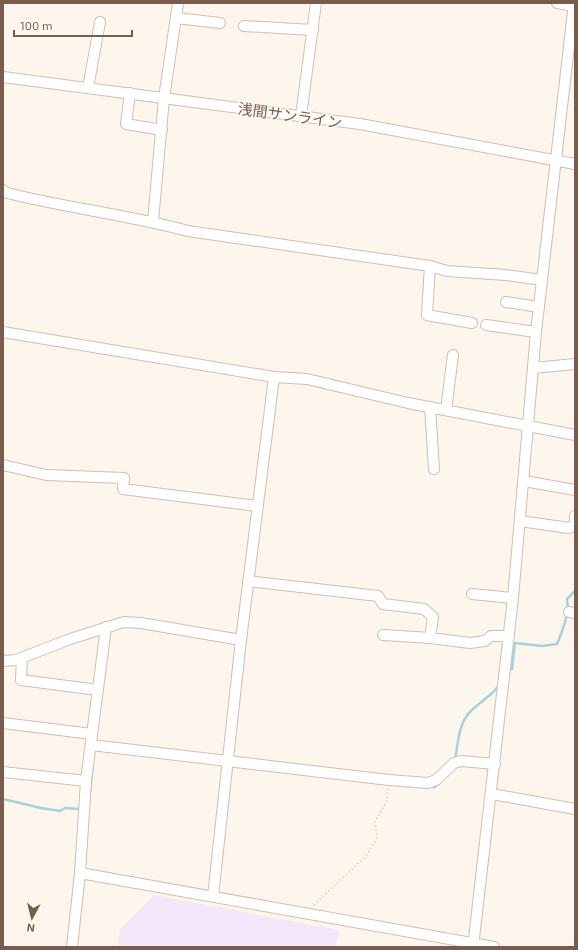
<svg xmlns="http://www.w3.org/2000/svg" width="578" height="950" font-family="'Exo 2','Noto Sans JP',sans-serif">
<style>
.education{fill:#f3e8fa}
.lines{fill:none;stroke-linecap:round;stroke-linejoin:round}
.stream{stroke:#a5d3da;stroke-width:2.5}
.minor-casing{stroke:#d1beb0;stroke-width:12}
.path{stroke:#d9b8a5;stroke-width:1.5;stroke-dasharray:1 3;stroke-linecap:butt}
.minor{stroke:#fff;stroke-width:10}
.labels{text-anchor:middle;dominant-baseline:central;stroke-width:3.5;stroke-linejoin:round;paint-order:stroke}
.street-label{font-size:15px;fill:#7a5c4d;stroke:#fffaf3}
</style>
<rect width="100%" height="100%" fill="#fdf6ec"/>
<!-- education -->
<polygon class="education" points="154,895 339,930 335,947 118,947 120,929"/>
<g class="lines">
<!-- stream -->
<g class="stream">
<polyline points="568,609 567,599 575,591"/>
<path d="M 507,669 L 512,669 L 515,643 L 542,646 L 557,644 C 561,634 565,625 567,614"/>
<path d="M 455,761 C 458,744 458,722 472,710 C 481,701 493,695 500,684"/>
<polyline points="429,787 435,787 439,783"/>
<polyline points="90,791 93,764"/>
<polyline points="3,799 41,808 60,811 65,808 78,809 81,808"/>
</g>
<!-- minor casing -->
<g class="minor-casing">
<g id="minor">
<polyline points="557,3 574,6"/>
<polyline points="176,18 220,23"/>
<polyline points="244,26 313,30"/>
<polyline points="3,77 360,124 575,164"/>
<polyline points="88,88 100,22"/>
<polyline points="130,93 126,124 162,130"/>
<polyline points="301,116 316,3"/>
<path d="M 3,190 L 7,193 C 67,208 129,215 188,231 L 430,266 L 447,271 L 506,275 L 542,280"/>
<polyline points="153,221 164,98 178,3"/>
<polyline points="430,266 427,315 472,323"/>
<polyline points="506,302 539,307"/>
<polyline points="486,325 536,332"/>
<polyline points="3,332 274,377 307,379 408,403 575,435"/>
<polyline points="533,368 575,364"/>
<polyline points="430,407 434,469"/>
<polyline points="446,410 453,355"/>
<polyline points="3,465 46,475 124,478 123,489 257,506"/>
<polyline points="524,481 575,490"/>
<polyline points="575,516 575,526"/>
<polyline points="520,521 569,528 574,526"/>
<polyline points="248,581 378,596 383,604 424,609 433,617 430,638 470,643 485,641 491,636 509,636"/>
<polyline points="472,594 513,598"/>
<polyline points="569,612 575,613"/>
<polyline points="383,635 431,638"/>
<polyline points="22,658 21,680 98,690"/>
<polyline points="3,661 16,660 70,639 124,622 141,623 241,640"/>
<polyline points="3,723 92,734"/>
<polyline points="91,745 389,780 428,783 436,780 454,763 461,761 495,764"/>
<polyline points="3,772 86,781"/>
<polyline points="492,794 575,809"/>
<polyline points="80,873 494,947"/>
<polyline points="213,896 241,640 274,377"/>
<polyline points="72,947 80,873 86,781 106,627"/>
<polyline points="473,947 513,598 536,332 574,3"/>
</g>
</g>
<!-- path -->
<polyline class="path" points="314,905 366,856 377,838 375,822 387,800 388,788"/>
<!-- minor -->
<use href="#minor" class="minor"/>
</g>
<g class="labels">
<!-- street labels -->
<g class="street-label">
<text transform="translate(290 115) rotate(8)">浅間サンライン</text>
</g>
</g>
<!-- border -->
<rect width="578" height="950" fill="none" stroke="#7a5c4d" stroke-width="8"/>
<!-- north arrow -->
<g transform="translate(32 918) rotate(187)" stroke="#fffaf3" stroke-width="3" paint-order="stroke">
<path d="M0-3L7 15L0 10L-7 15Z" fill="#7a5c4d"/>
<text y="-6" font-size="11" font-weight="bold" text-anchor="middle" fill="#7a5c4d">N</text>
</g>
<!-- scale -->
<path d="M14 30v6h118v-6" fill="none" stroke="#7a5c4d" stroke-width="2"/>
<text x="20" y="30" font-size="12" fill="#7a5c4d" stroke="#fffaf3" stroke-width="3" paint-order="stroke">100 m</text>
</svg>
